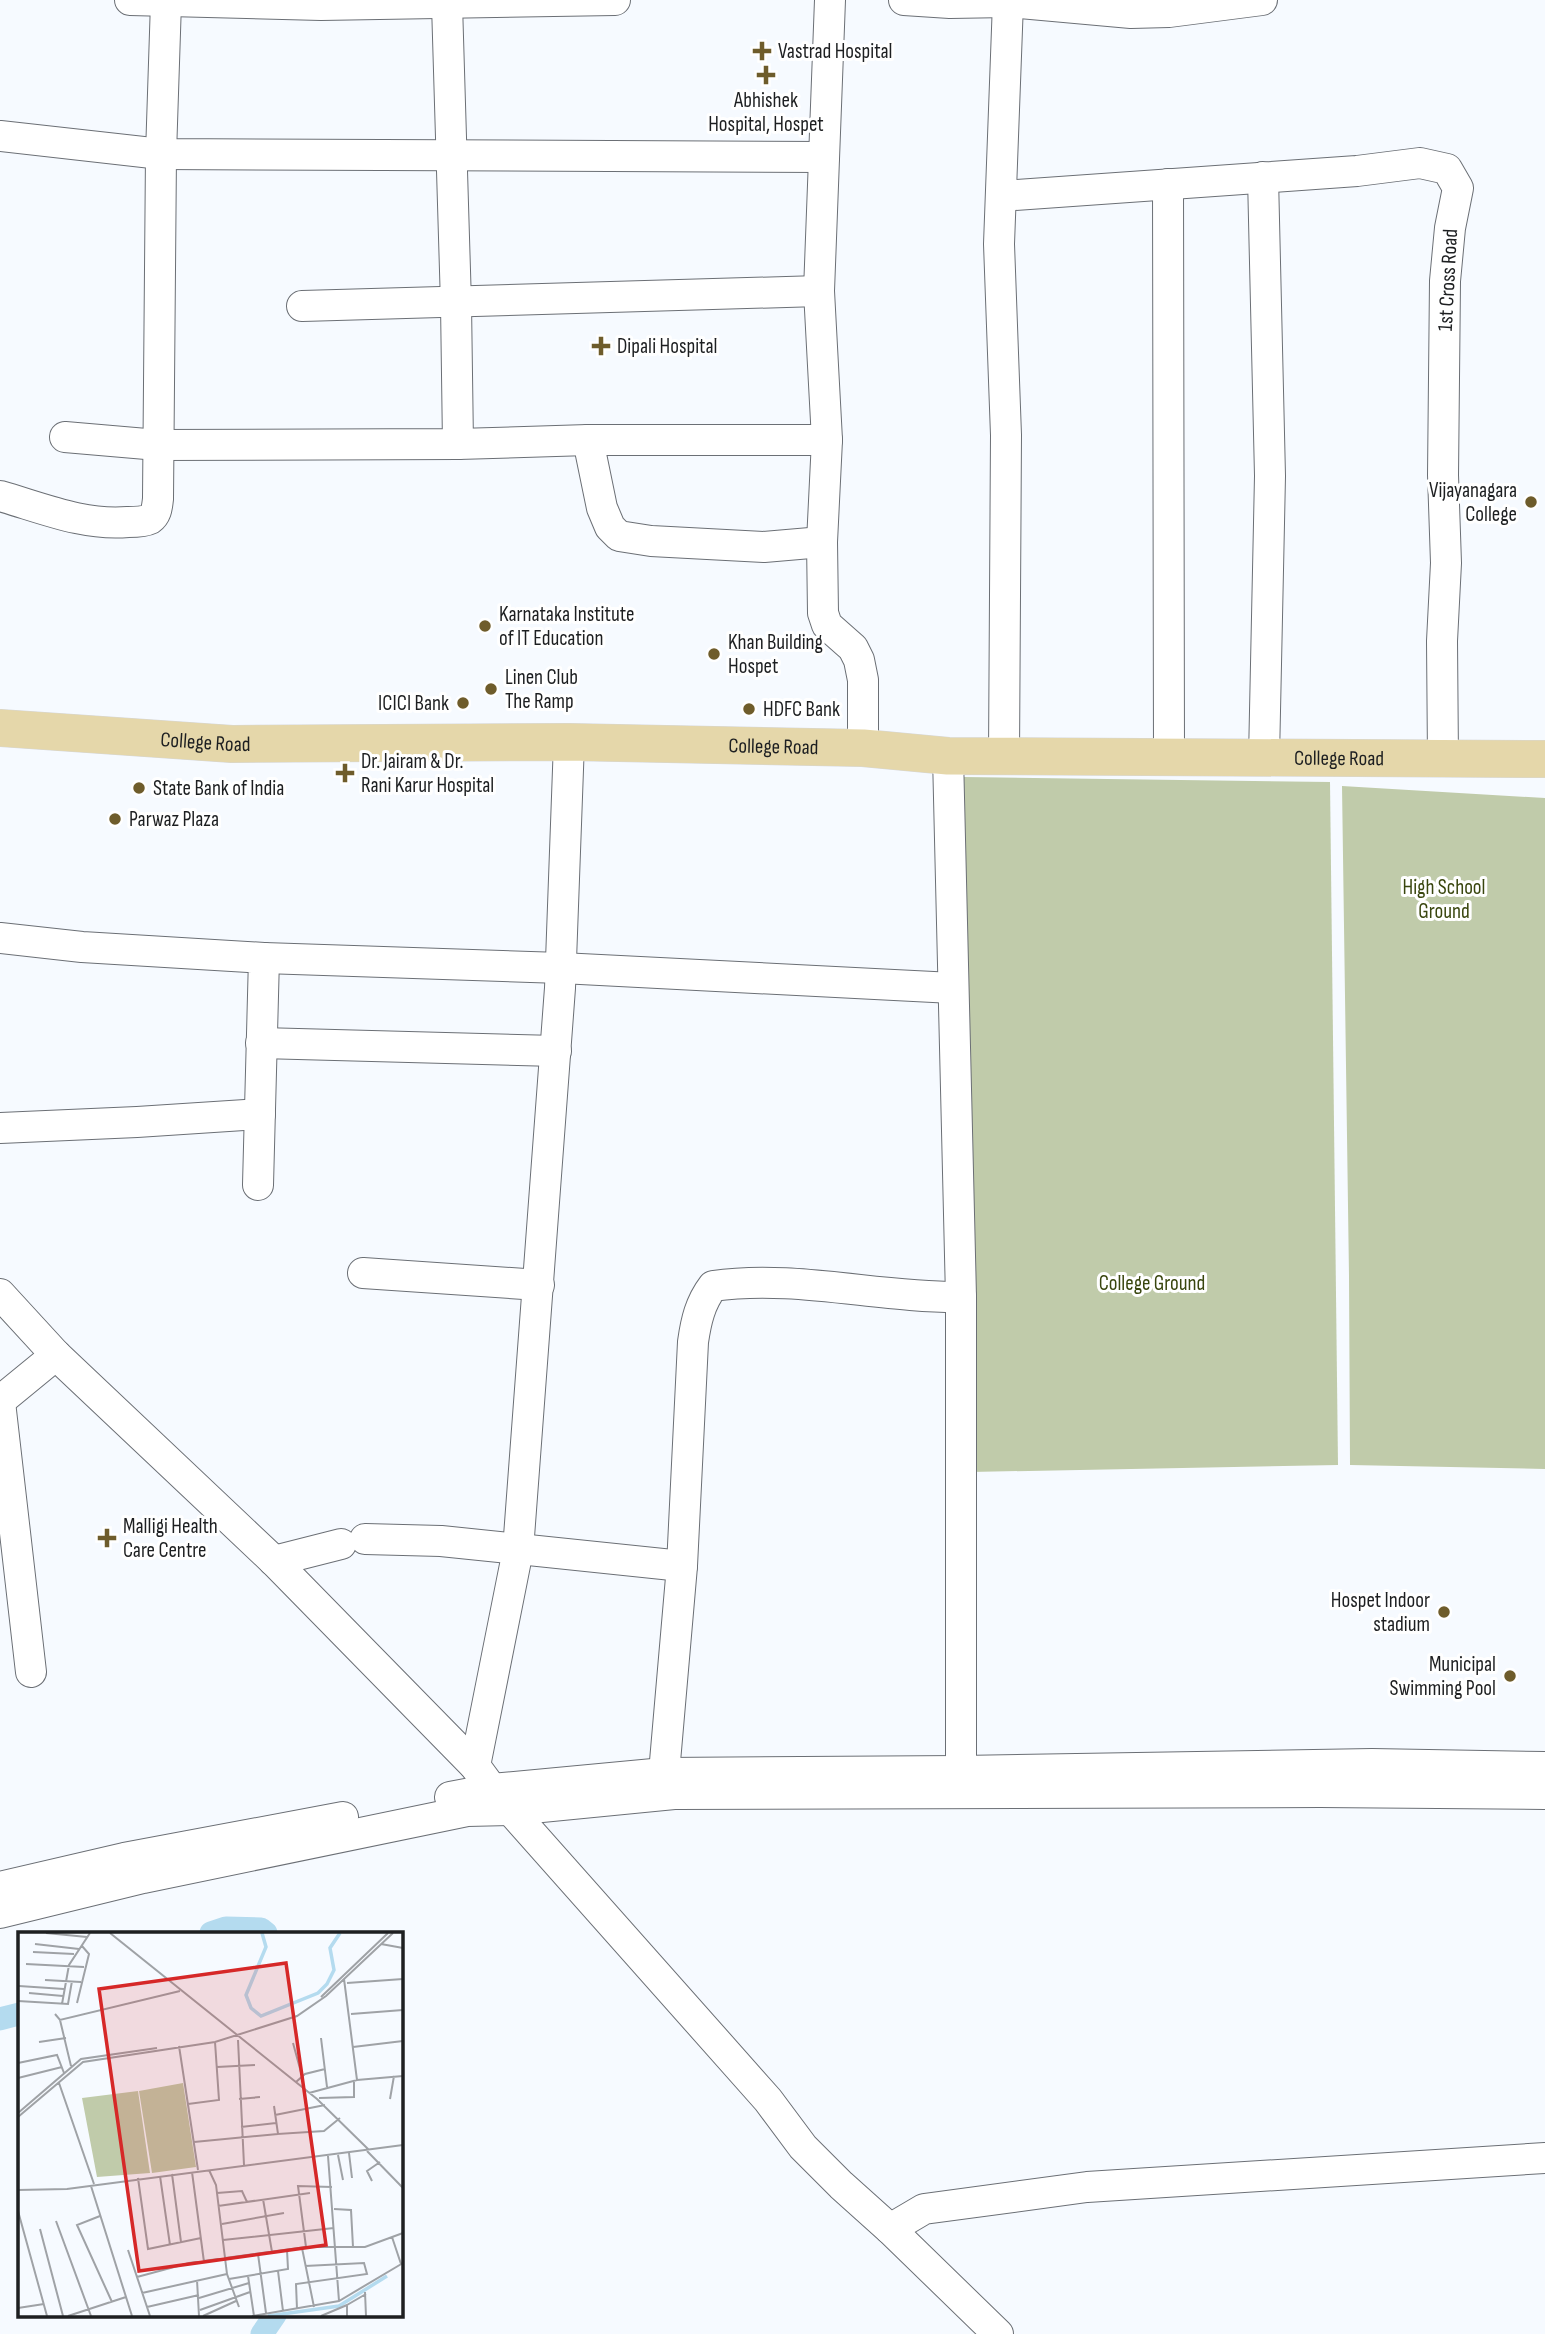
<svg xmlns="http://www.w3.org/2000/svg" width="1545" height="2334" font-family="'Sofia Sans Condensed',sans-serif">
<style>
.green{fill:#c0cbaa}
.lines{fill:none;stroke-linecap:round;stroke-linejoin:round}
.canal{stroke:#b4dbef;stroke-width:23}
.minor-casing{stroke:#6b6f75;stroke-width:32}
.major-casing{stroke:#d6d7d7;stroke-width:38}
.minor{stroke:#fff;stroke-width:30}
.major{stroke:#e5d7aa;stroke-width:37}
.poi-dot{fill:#6e5c2b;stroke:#fff;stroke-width:2.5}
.labels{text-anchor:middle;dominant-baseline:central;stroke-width:6;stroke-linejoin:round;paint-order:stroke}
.poi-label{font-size:21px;fill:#1d1f21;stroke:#fff;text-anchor:start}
.street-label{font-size:21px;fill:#1d1f21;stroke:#fff}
.park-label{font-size:21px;fill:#39460e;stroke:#fff}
.inset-river{fill:none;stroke:#b4dbef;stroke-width:3.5}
.inset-road{fill:none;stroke:#9fa2a6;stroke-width:2}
.view{fill:#d62828;fill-opacity:0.15;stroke:#d62828;stroke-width:3.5}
.inset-edge{fill:none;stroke:#1d1f21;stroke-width:3.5}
</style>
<rect width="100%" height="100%" fill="#f6faff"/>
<!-- green -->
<g class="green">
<polygon points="964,777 1330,782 1338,1465 970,1472"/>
<polygon points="1342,786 1545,798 1545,1469 1350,1465 1349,1276"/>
</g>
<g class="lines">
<!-- canal -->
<g class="canal">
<polyline points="211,1933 226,1928 261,1929 266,1933"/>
<polyline points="0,2019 19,2014"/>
<polyline points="262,2334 275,2315"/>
</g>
<!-- minor casing -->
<g class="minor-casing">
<g id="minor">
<polyline points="130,0 321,5 615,0"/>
<polyline points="830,0 819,291 827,440 822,542 823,613 827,625 853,648 859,660 863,680 863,748"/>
<polyline points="904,0 950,3 1008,2 1131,13 1169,12 1262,0"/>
<polyline points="447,4 456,304 458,444"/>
<polyline points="0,136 161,154 824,157"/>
<polyline points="1263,177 1270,476 1264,758"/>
<polyline points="1168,184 1169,758"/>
<polyline points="1001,196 1357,171 1420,163 1447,169 1458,188 1450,228 1445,281 1443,475 1446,563 1442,641 1443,760"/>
<polyline points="302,306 819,291"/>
<polyline points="65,437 158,445 458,444 588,440 827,440"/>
<polyline points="588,440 602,508 610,527 619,536 651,541 764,547 822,542"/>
<path d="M 0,496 C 42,508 84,526 128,522 C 135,522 144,522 150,519 C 157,514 157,506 158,499 L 161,154 L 166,2"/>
<polyline points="1004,755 1006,435 999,244 1008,2"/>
<polyline points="948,756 961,1297 961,1791"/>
<polyline points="0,938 82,947 264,958 258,1185"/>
<polyline points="264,958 561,968 953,988"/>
<polyline points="261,1043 556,1051"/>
<polyline points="0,1128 137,1122 260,1114"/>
<polyline points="363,1273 539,1285"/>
<polyline points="0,1294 56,1355 274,1561 475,1766 492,1789 768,2100 803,2147 841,2185 890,2229 998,2334"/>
<polyline points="0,1401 56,1355"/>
<polyline points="0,1402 31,1672"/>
<polyline points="365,1539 441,1541 682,1566"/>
<polyline points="274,1561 341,1544"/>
<polyline points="475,1766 518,1550 560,988 569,742"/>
<path d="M 664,1773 L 682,1566 L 693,1342 C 696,1321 700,1303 713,1286 C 793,1274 880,1298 961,1297"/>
<polyline points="450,1797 492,1789 664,1773 961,1771 1372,1764 1545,1767"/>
<polyline points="0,1887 124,1858 343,1817"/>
<polyline points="0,1913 143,1878 467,1811 511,1810 674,1794 1320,1792 1545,1794"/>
<polyline points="890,2229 924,2209 1087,2187 1545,2158"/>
</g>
</g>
<!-- major casing -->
<g class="major-casing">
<g id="major">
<path id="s1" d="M 0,728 L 232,744 L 569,742 L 863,748 L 948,756 L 1545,759"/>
</g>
</g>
<!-- minor -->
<use href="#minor" class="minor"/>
<!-- major -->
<use href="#major" class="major"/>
</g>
<!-- markers -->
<g class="poi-dot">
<path d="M758.5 40.5h7v7h7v7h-7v7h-7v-7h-7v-7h7z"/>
<path d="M762.5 64.5h7v7h7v7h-7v7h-7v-7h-7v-7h7z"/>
<path d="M597.5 335.5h7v7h7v7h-7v7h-7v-7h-7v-7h7z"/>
<circle cx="1531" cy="502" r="7"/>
<circle cx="485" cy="626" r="7"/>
<circle cx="714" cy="654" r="7"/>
<circle cx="491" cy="689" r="7"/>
<circle cx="463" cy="703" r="7"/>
<circle cx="749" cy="709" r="7"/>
<path d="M341.5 762.5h7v7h7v7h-7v7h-7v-7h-7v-7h7z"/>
<circle cx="139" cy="788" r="7"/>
<circle cx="115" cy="819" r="7"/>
<path d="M103.5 1527.5h7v7h7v7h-7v7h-7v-7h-7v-7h7z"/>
<circle cx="1444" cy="1612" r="7"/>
<circle cx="1510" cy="1676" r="7"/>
</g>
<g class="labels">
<!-- poi labels -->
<g class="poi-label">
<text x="778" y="51">Vastrad Hospital</text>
<text x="766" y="100" text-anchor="middle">Abhishek<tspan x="766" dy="24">Hospital, Hospet</tspan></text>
<text x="617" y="346">Dipali Hospital</text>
<text x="1517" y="490" text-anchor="end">Vijayanagara<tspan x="1517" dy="24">College</tspan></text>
<text x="499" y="614">Karnataka Institute<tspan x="499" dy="24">of IT Education</tspan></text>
<text x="728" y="642">Khan Building<tspan x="728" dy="24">Hospet</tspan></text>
<text x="505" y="677">Linen Club<tspan x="505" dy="24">The Ramp</tspan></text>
<text x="449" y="703" text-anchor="end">ICICI Bank</text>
<text x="763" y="709">HDFC Bank</text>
<text x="361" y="761">Dr. Jairam &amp; Dr.<tspan x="361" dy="24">Rani Karur Hospital</tspan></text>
<text x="153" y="788">State Bank of India</text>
<text x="129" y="819">Parwaz Plaza</text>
<text x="123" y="1526">Malligi Health<tspan x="123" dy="24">Care Centre</tspan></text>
<text x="1430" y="1600" text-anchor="end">Hospet Indoor<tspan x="1430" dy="24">stadium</tspan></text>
<text x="1496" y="1664" text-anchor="end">Municipal<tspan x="1496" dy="24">Swimming Pool</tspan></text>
</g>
<!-- street labels -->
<g class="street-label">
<text transform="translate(1448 280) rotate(-87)">1st Cross Road</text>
<text stroke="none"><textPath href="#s1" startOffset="206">College Road</textPath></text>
<text stroke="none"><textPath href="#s1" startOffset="774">College Road</textPath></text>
<text stroke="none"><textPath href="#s1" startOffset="1340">College Road</textPath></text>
</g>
<!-- park labels -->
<g class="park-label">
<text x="1444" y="887">High School<tspan x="1444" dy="24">Ground</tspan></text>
<text x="1152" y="1283">College Ground</text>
</g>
</g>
<!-- overview -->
<g transform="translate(18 1932)">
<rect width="385" height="385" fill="#f6faff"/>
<path d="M 165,151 L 178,235 L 134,241 L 121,159 ZM 120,159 L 132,241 L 79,245 L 64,166 Z" fill="#c0cbaa"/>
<path class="inset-river" d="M 244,1 L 248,15 L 228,63 L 233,76 L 243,84 L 300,61 L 309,52 L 316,38 L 312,16 L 322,1M 250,384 L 321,374 L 369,344"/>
<path class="inset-road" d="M 28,1 L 69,5M 92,1 L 299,167 L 350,217M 17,12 L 61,17M 363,12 L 385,16M 15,20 L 56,22M 8,32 L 66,35M 326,47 L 339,148M 27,48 L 63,50M 329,51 L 385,47M 1,54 L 46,57M 11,61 L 45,64M 303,65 L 370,1M 0,69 L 50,72 L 54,49M 59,71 L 71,22 L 64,14M 44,72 L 51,33 L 72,1M 37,82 L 42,88 L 162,59M 333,82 L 385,78M 42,88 L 53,134M 303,106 L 309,155M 220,108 L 226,233M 21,110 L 48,106M 275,111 L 284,144M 161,114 L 180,238M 335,115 L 385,109M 0,131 L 39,123 L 46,141M 199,135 L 237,133M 0,146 L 44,135M 278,150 L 287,142 L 307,137M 41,151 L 76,252M 291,161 L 339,148 L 385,144M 301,166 L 336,165 L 336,149M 221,167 L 242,165M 372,167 L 376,144M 170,172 L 201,168 L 197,110M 256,174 L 260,202 L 306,199 L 322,186M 0,181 L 63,127 L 139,116M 257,183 L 307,173M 0,185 L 65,130 L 197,110 L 279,84 L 308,64 L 375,1M 223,195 L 258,191M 176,210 L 260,202M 349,219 L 385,256M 331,221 L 334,246M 320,223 L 325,248M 310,224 L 321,369M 191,238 L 198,253 L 209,342 L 221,375M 174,240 L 186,330M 154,242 L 163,310M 142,244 L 152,313M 120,246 L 130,317 L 183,306M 354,249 L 349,239 L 362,230M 73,254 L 114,384M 0,258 L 49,257 L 385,213M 199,261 L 224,259 L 229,270M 245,267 L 254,320M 200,274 L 292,261M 316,277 L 333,278 L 335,315M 0,279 L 29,384M 82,284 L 59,293 L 94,370M 38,289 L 73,384M 204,292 L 266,281M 22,297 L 45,384M 374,305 L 383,332M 205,308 L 316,296M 288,315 L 280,254 L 314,255M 284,316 L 296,375M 110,318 L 132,384M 240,322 L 248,381M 260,339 L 265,379M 230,344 L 236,384M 119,345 L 171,331 L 288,315 L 347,315 L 385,301M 211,347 L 270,337 L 269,318M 179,348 L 181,384M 347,360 L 348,384M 124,361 L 209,342M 181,366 L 231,351M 129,375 L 181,363M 0,376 L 26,372M 279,377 L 278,352 L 349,342 L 346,331 L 287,334M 182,378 L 232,360M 50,384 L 108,365M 185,384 L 218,369M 234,384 L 321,369 L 385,331M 303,384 L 329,373M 329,384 L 329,373 L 348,362"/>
<path class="view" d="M 268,31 L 308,313 L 121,339 L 81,57 Z"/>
<rect width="385" height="385" class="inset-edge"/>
</g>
</svg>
